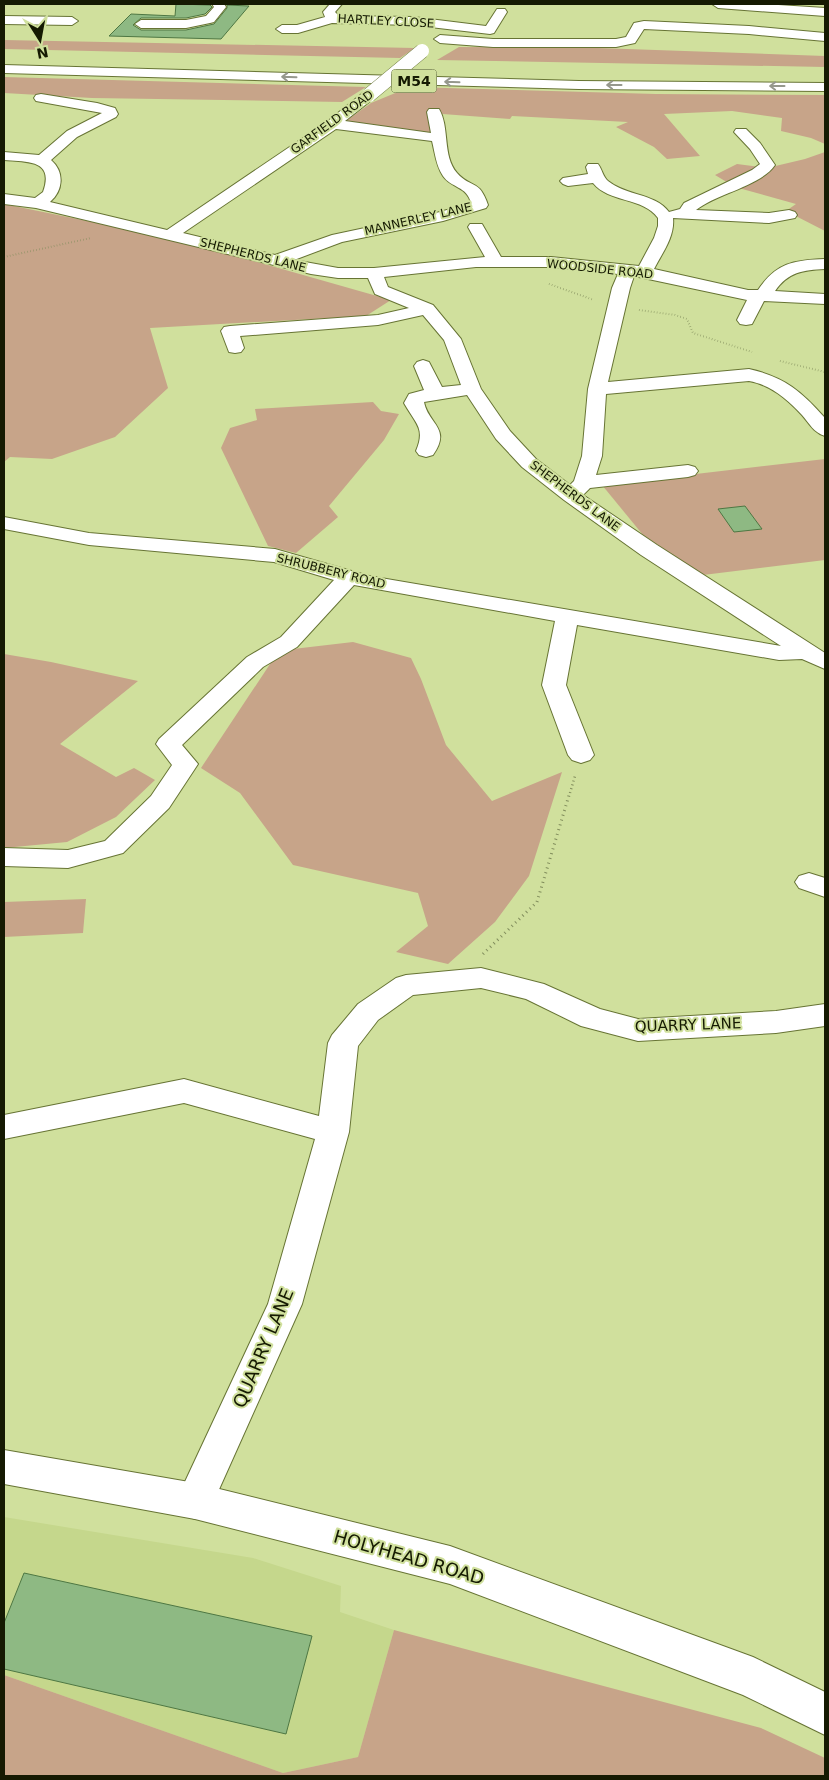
<svg xmlns="http://www.w3.org/2000/svg" width="829" height="1780" font-family="'DejaVu Sans',sans-serif">
<style>
.built{fill:#c5d78c}
.green{fill:#c7a489}
.building{fill:#8eb983;stroke:#4e7743}
.lines{fill:none;stroke-linecap:round;stroke-linejoin:round}
.minor-casing{stroke:#677434;stroke-width:2}
.major-casing{stroke:#677434;stroke-width:2}
.highway-casing{stroke:#677434;stroke-width:2}
.path-far2{stroke:#818d5c;stroke-width:2;stroke-dasharray:0.5 2.5;stroke-linecap:butt}
.path-far1{stroke:#818d5c;stroke-width:2.5;stroke-dasharray:1 3;stroke-linecap:butt}
.path{stroke:#818d5c;stroke-width:3;stroke-dasharray:1 4;stroke-linecap:butt}
.minor{fill:#fff;fill-rule:evenodd}
.major{fill:#fff;fill-rule:evenodd}
.highway{fill:#fff;fill-rule:evenodd}
.minor-bridge-casing{stroke:#677434;stroke-width:15;stroke-linecap:butt}
.minor-bridge{stroke:#fff;stroke-width:14}
.oneway{stroke:#96988d}
.labels{text-anchor:middle;dominant-baseline:central;stroke-width:4;stroke-linejoin:round;paint-order:stroke}
.far-street-label{font-size:12px;fill:#151a02;stroke:#d0e09d}
.shield{fill:#d0e09d;stroke:#4d5530;stroke-width:1}
.shield-label{font-size:14px;font-weight:bold;fill:#151a02}
.street-label{font-size:15px;fill:#151a02;stroke:#d0e09d}
.near-street-label{font-size:18px;fill:#151a02;stroke:#d0e09d}
</style>
<rect width="100%" height="100%" fill="#d0e09d"/>
<!-- built -->
<polygon class="built" points="4,1517 253,1558 341,1586 340,1612 394,1630 358,1757 283,1773 4,1675"/>
<!-- green -->
<g class="green">
<polygon points="4,40 415,48 400,58 4,49"/>
<polygon points="459,47 598,48 825,56 825,67 437,60"/>
<polygon points="4,77 366,87 342,102 92,98 4,93"/>
<polygon points="410,87 656,94 825,95 825,144 811,138 781,131 782,118 732,111 664,114 700,156 667,159 654,147 616,127 628,122 512,116 510,119 429,113 432,134 343,123 371,103"/>
<polygon points="825,152 825,231 786,211 796,204 735,187 715,175 737,164 767,168 805,159"/>
<polygon points="4,204 102,224 247,259 391,300 366,316 150,328 168,388 115,437 52,459 10,457 4,462"/>
<polygon points="373,402 381,411 399,414 384,440 329,506 338,517 296,553 268,546 221,448 230,428 257,420 255,409"/>
<polygon points="825,459 825,560 703,575 643,535 602,485"/>
<polygon points="353,642 411,658 421,679 446,745 492,801 562,772 529,876 495,922 448,964 396,952 428,926 418,893 293,865 240,793 201,768 272,661 293,649"/>
<polygon points="4,654 51,662 138,681 60,744 116,777 134,768 155,780 116,817 67,842 4,848"/>
<polygon points="86,899 83,933 4,937 4,902"/>
<polygon points="394,1630 761,1728 825,1758 825,1776 4,1776 4,1675 283,1773 358,1757"/>
</g>
<!-- building -->
<g class="building">
<polygon points="176,4 210,5 212,7 205,14 186,18 141,18 133,25 141,30 186,30 214,24 227,8 227,5 249,6 221,39 109,36 131,14 175,16"/>
<polygon points="745,506 762,529 734,532 718,509"/>
<polygon points="24,1573 312,1636 286,1734 4,1669 4,1623"/>
</g>
<g class="lines">
<!-- minor casing -->
<g class="minor-casing">
<g id="minor">
<polygon points="212,4 224,4 226,7 214,22 210,23 186,28 141,28 135,24 141,20 186,20 206,16 214,7"/>
<polygon points="330,4 342,4 335,12 339,16 413,17 486,26 497,9 505,9 507,12 494,33 490,34 413,25 332,23 298,33 282,33 276,29 282,25 297,25 325,17 323,12"/>
<polygon points="712,4 763,4 825,8 825,16 718,8"/>
<polygon points="4,16 72,17 78,21 72,25 4,24"/>
<polygon points="644,21 749,26 825,33 825,41 749,34 644,29 635,43 616,47 493,47 440,43 434,39 440,35 493,39 616,39 626,37 634,23"/>
<path d="M 369,91 L 374,92 L 376,95 L 374,98 L 345,121 L 431,133 L 427,112 L 429,109 L 439,109 C 450,127 442,156 457,173 C 471,189 479,178 488,205 L 486,208 L 443,221 L 342,242 L 294,260 L 338,268 L 374,268 L 485,257 L 468,227 L 470,224 L 482,224 L 501,257 L 551,257 L 639,266 L 654,238 L 658,226 L 658,218 C 643,197 609,203 593,183 L 568,186 L 563,184 L 560,181 L 563,178 L 588,174 L 586,167 L 588,164 L 598,164 C 602,169 603,177 608,181 C 626,196 655,193 669,212 L 680,209 L 684,203 L 752,170 L 760,164 L 750,149 L 734,132 L 736,129 L 746,129 L 760,143 L 775,165 C 761,186 716,194 696,210 L 769,213 L 789,210 L 795,212 L 797,215 L 795,218 L 769,223 L 673,218 C 675,237 662,253 654,269 L 748,290 L 758,290 C 776,263 794,260 825,259 L 825,269 C 803,270 788,272 775,291 L 825,294 L 825,304 L 764,301 L 752,324 L 746,325 L 740,324 L 737,320 L 747,300 L 634,276 L 630,288 L 608,382 L 749,369 C 785,377 802,392 825,418 L 825,436 C 814,433 809,423 802,415 C 787,399 771,385 749,381 L 606,394 L 602,456 L 596,475 L 688,465 L 695,467 L 698,471 L 695,475 L 688,477 L 590,488 L 583,495 L 657,545 L 825,653 L 825,669 L 802,659 L 779,660 L 577,625 L 566,685 L 594,755 L 590,760 L 581,763 L 572,760 L 568,755 L 542,685 L 555,621 L 354,585 L 297,647 L 263,667 L 182,745 L 198,764 L 169,808 L 123,853 L 68,868 L 4,866 L 4,848 L 68,850 L 105,841 L 151,796 L 172,765 L 156,744 L 159,739 L 247,657 L 281,637 L 334,580 L 274,562 L 89,545 L 4,529 L 4,517 L 89,533 L 275,549 L 369,576 L 781,646 L 641,555 L 564,500 L 522,467 L 496,439 L 467,395 L 424,402 C 428,424 452,428 433,455 L 426,457 L 419,455 L 416,451 C 426,428 415,423 404,403 L 409,394 L 424,390 L 414,366 L 417,362 L 423,360 L 429,362 L 442,387 L 461,385 L 444,340 L 423,315 L 378,325 L 240,336 L 244,348 L 241,352 L 235,353 L 229,352 L 221,331 L 224,327 L 230,326 L 378,315 L 409,308 L 375,294 L 368,278 L 338,278 L 311,274 L 36,208 L 4,204 L 4,194 L 35,198 L 43,192 C 55,159 26,162 4,160 L 4,152 L 39,155 L 67,131 L 102,113 L 36,101 L 34,98 L 36,95 L 41,94 L 97,103 L 115,108 L 118,114 L 116,117 L 77,137 L 51,160 C 65,172 63,191 50,202 L 167,230 L 328,121 L 364,92 ZM 336,129 L 432,141 C 435,153 436,166 443,176 C 451,188 467,186 471,203 L 440,212 L 332,235 L 275,255 L 183,233 ZM 476,267 L 551,267 L 618,274 L 612,288 L 588,389 L 582,456 L 574,481 L 570,485 L 536,459 L 510,431 L 481,389 L 461,339 L 433,305 L 388,287 L 384,277 Z"/>
<polygon points="809,873 825,878 825,897 799,888 795,882 799,876"/>
<polygon points="481,968 544,984 600,1009 638,1019 776,1011 825,1004 825,1026 776,1033 638,1041 581,1026 526,999 481,988 413,995 378,1020 358,1046 349,1132 302,1304 208,1514 195,1519 182,1514 176,1501 268,1304 315,1139 184,1103 4,1139 4,1115 184,1079 319,1116 328,1043 332,1035 358,1004 396,978 406,975"/>
</g>
</g>
<!-- major casing -->
<g class="major-casing">
<polygon id="major" points="4,1450 195,1483 450,1546 753,1657 825,1692 825,1735 743,1695 450,1584 195,1519 4,1484"/>
</g>
<!-- highway casing -->
<g class="highway-casing">
<polygon id="highway" points="4,65 579,81 825,83 825,91 579,89 4,73"/>
</g>
<!-- path-far2 -->
<g class="path-far2">
<polyline points="4,257 91,238"/>
<polyline points="549,284 594,300"/>
<polyline points="639,310 675,315 687,319 693,333 752,352"/>
<polyline points="780,361 825,372"/>
</g>
<!-- path-far1 -->
<polyline class="path-far1" points="570,793 575,776"/>
<!-- path -->
<polyline class="path" points="483,954 537,902 570,792"/>
<!-- minor -->
<use href="#minor" class="minor"/>
<!-- major -->
<use href="#major" class="major"/>
<!-- highway -->
<use href="#highway" class="highway"/>
<!-- minor-bridge casing -->
<g class="minor-bridge-casing">
<polyline id="minor-bridge" points="369,95 422,51"/>
</g>
<!-- minor-bridge -->
<use href="#minor-bridge" class="minor-bridge"/>
</g>
<!-- one-way arrows -->
<defs><path id="oneway-shaft" d="M-6 0H5M1.5-3L5.5 0L1.5 3" fill="none" stroke-width="1.6" stroke-linecap="round" stroke-linejoin="round" transform="scale(1.25)"/></defs>
<g class="oneway">
<use href="#oneway-shaft" transform="translate(289 77) rotate(-178)"/>
<use href="#oneway-shaft" transform="translate(452 82) rotate(-178)"/>
<use href="#oneway-shaft" transform="translate(614 85) rotate(-180)"/>
<use href="#oneway-shaft" transform="translate(777 86) rotate(-180)"/>
</g>
<g class="labels">
<!-- far-street labels -->
<g class="far-street-label">
<text transform="translate(386 21) rotate(3)">HARTLEY CLOSE</text>
<text transform="translate(332 122) rotate(-36)">GARFIELD ROAD</text>
<text transform="translate(418 219) rotate(-13)">MANNERLEY LANE</text>
<text transform="translate(253 255) rotate(14)">SHEPHERDS LANE</text>
<text transform="translate(600 269) rotate(6)">WOODSIDE ROAD</text>
<text transform="translate(575 496) rotate(37)">SHEPHERDS LANE</text>
<text transform="translate(331 571) rotate(14)">SHRUBBERY ROAD</text>
</g>
<!-- shield labels -->
<rect class="shield" x="391.5" y="69.5" width="45" height="23" rx="4"/>
<g class="shield-label">
<text x="414" y="81">M54</text>
</g>
<!-- street labels -->
<g class="street-label">
<text transform="translate(688 1025) rotate(-2)">QUARRY LANE</text>
</g>
<!-- near-street labels -->
<g class="near-street-label">
<text transform="translate(263 1348) rotate(-67)">QUARRY LANE</text>
<text transform="translate(409 1557) rotate(16)">HOLYHEAD ROAD</text>
</g>
</g>
<!-- border -->
<rect width="829" height="1780" fill="none" stroke="#151a02" stroke-width="10"/>
<!-- north arrow -->
<g transform="translate(40 40) rotate(169)" stroke="#d0e09d" stroke-width="4" paint-order="stroke">
<path d="M0-4L9 19L0 12L-9 19Z" fill="#151a02"/>
<text y="-8" font-size="14" font-weight="bold" text-anchor="middle" fill="#151a02">N</text>
</g>
</svg>
